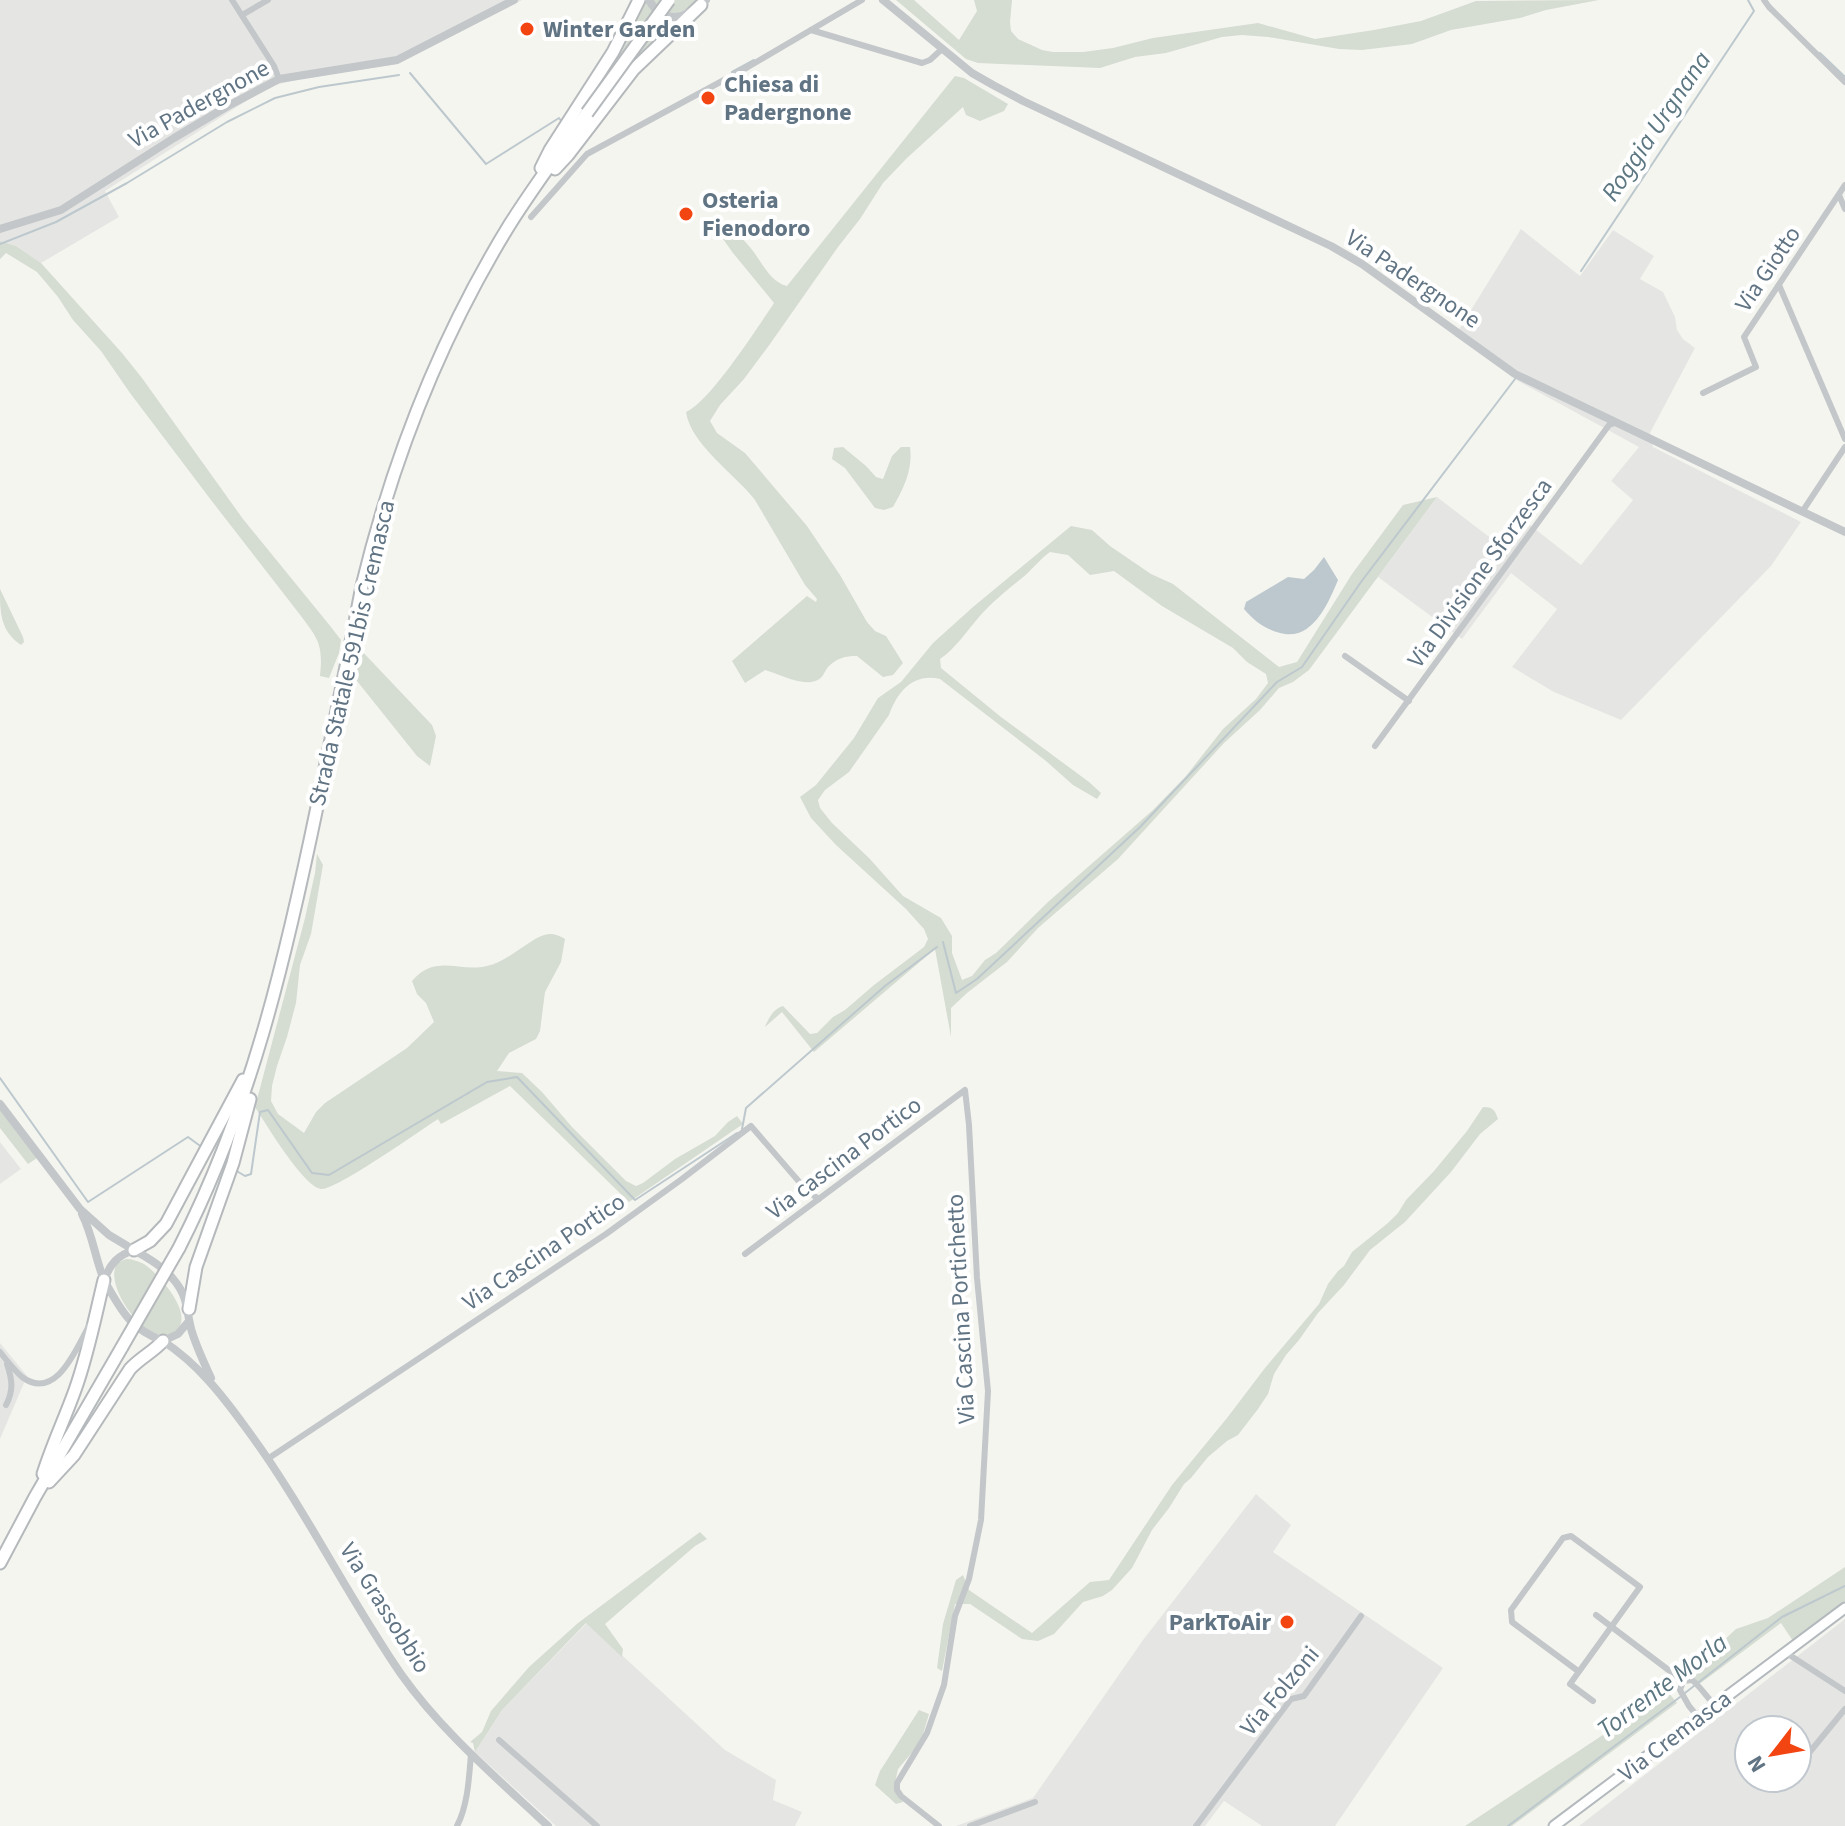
<svg xmlns="http://www.w3.org/2000/svg" width="1845" height="1826" font-family="'Source Sans 3',sans-serif">
<style>
.built{fill:#e5e6e3;fill-rule:evenodd}
.green{fill:#d5dcd1;fill-rule:evenodd}
.water{fill:#bcc8cd}
.lines{fill:none;stroke-linecap:round;stroke-linejoin:round}
.stream{stroke:#bcc8cd;stroke-width:2}
.secondary-casing{stroke:#b3b9bd;stroke-width:13}
.trunk-casing{stroke:#b5b9bc;stroke-width:15}
.minor{stroke:#c3c7ca;stroke-width:6}
.tertiary{stroke:#c3c7ca;stroke-width:8}
.secondary{stroke:#fff;stroke-width:9}
.trunk{stroke:#fff;stroke-width:11}
.trunk-bridge-casing{stroke:#b5b9bc;stroke-width:15;stroke-linecap:butt}
.trunk-bridge{stroke:#fff;stroke-width:11}
.poi-dot{fill:#f24512;stroke:#fff;stroke-width:3}
.labels{text-anchor:middle;dominant-baseline:central;stroke-width:8;stroke-linejoin:round;paint-order:stroke}
.poi-label{font-size:24px;font-weight:bold;fill:#617484;stroke:#fff;text-anchor:start}
.street-label{font-size:24px;fill:#617484;stroke:#fff}
.water-label{font-size:26px;font-style:italic;fill:#5c7782;stroke:#fff}
</style>
<rect width="100%" height="100%" fill="#f5f5f0"/>
<!-- built -->
<g class="built">
<polygon points="0,0 522,0 398,64 304,78 268,87 105,191 119,217 41,263 16,246 0,241"/>
<polygon points="1521,229 1580,276 1613,230 1654,256 1640,279 1663,292 1675,317 1677,330 1683,339 1695,348 1650,433 1653,447 1801,522 1771,566 1621,720 1554,692 1512,667 1557,609 1511,573 1462,639 1378,577 1437,497 1509,552 1530,525 1581,565 1633,500 1611,481 1639,447 1518,381 1455,336"/>
<polygon points="0,1142 21,1169 0,1184"/>
<polygon points="0,1343 27,1376 0,1439"/>
<polygon points="1256,1494 1291,1525 1273,1552 1443,1668 1335,1826 1262,1826 1224,1801 1205,1826 956,1826 1033,1798 1143,1640"/>
<path d="M 1845,1619 L 1845,1826 L 1579,1826 ZM 1749,1730 L 1797,1730 L 1797,1778 L 1749,1778 Z"/>
<polygon points="587,1623 725,1750 776,1780 773,1800 802,1812 795,1826 556,1826 475,1752 502,1710"/>
</g>
<!-- green -->
<g class="green">
<polygon points="641,0 645,0 655,13 562,145"/>
<path d="M 652,0 L 698,0 C 689,8 674,20 661,11 C 657,8 655,4 652,0 Z"/>
<polygon points="896,0 914,0 959,40 977,11 974,0 1012,0 1010,22 1011,31 1018,39 1042,50 1053,52 1083,52 1113,48 1153,38 1258,23 1315,39 1374,30 1421,21 1476,1 1599,0 1546,10 1520,18 1451,30 1412,44 1362,50 1339,49 1268,37 1242,35 1222,37 1166,53 1135,57 1100,68 978,63 966,59"/>
<polygon points="661,17 670,23 679,22 564,148"/>
<path d="M 955,76 L 964,78 L 1008,104 L 1004,111 L 980,121 L 966,115 L 963,107 L 907,158 L 883,183 L 860,219 L 838,247 L 770,344 L 744,379 L 720,405 L 710,421 L 717,433 L 745,453 L 807,526 L 840,575 L 867,622 L 875,631 L 886,636 L 903,663 L 893,675 L 883,677 L 857,656 C 845,656 837,658 828,667 C 824,672 823,679 815,681 C 801,686 779,674 765,670 L 745,683 L 732,661 L 807,596 L 816,602 L 817,599 L 805,585 L 755,500 C 735,474 691,445 686,412 C 709,403 758,327 774,303 L 733,253 L 713,225 L 720,220 L 727,221 C 734,231 741,237 748,245 C 761,259 768,281 787,286 Z"/>
<path d="M 0,241 L 16,246 L 41,263 L 122,353 L 142,378 L 243,519 L 331,627 L 341,640 L 339,653 L 329,678 L 320,676 C 323,645 319,640 301,616 L 211,500 L 130,393 L 101,351 L 73,320 L 58,297 L 37,272 L 6,253 L 0,259 Z"/>
<path d="M 843,447 L 866,466 L 876,477 L 883,479 L 892,456 L 901,447 L 910,447 C 913,469 904,488 893,507 L 884,510 L 875,508 L 845,468 L 832,459 L 834,448 Z"/>
<path d="M 1437,497 L 1309,670 L 1293,682 L 1279,688 L 1260,710 L 1224,743 L 1118,859 L 1038,928 L 1007,962 L 967,993 L 951,1008 L 951,1037 L 935,949 L 814,1052 L 782,1012 L 765,1027 C 768,1019 774,1008 783,1006 L 810,1034 L 817,1033 L 833,1017 L 845,1010 L 874,985 L 924,947 L 928,939 L 924,929 L 906,909 L 836,845 L 811,818 L 800,797 L 816,785 L 854,738 L 878,698 L 901,682 L 933,643 L 973,607 L 1071,526 L 1092,530 L 1110,546 L 1151,574 L 1173,584 L 1279,667 L 1297,662 L 1352,574 L 1403,505 ZM 1050,552 L 1068,555 L 1090,575 L 1114,571 L 1162,606 L 1233,648 L 1247,662 L 1266,674 L 1268,683 L 1256,699 L 1223,729 L 1186,776 L 1153,810 L 1048,902 L 996,953 L 985,960 L 972,976 L 962,980 L 952,953 L 952,936 L 941,918 L 903,896 L 869,858 L 832,823 L 820,808 L 818,800 L 825,790 L 849,772 L 889,715 C 898,691 913,673 940,679 L 1046,761 L 1073,785 L 1097,799 L 1101,793 L 1089,782 L 1001,717 L 941,668 L 940,659 C 956,648 966,632 979,617 C 992,602 1007,590 1022,578 C 1032,570 1039,560 1050,552 Z"/>
<path d="M 0,589 L 23,637 L 24,642 L 21,645 C 0,631 0,612 0,589 Z"/>
<polygon points="358,647 432,725 436,736 430,766 417,756 353,676"/>
<path d="M 317,854 L 323,865 L 311,934 L 300,965 L 296,1003 L 287,1037 L 277,1066 L 272,1086 L 271,1101 L 278,1114 L 304,1133 L 316,1112 L 325,1103 L 407,1048 L 434,1022 L 426,1003 L 417,994 L 412,981 C 436,953 459,973 487,966 C 502,963 513,953 526,945 C 540,936 549,929 565,939 L 561,962 L 545,992 L 540,1031 L 536,1039 L 509,1053 L 497,1071 L 522,1073 L 542,1092 L 572,1127 L 626,1181 L 636,1186 L 643,1183 L 675,1159 L 715,1136 L 728,1122 L 737,1116 L 743,1124 L 629,1202 L 510,1086 L 441,1124 L 438,1119 C 421,1130 335,1191 321,1189 C 303,1186 266,1124 255,1107 L 305,918 L 315,873 Z"/>
<path d="M 1483,1107 C 1493,1107 1495,1110 1498,1119 L 1480,1134 L 1451,1172 L 1405,1222 L 1370,1250 L 1344,1285 L 1318,1313 L 1299,1340 L 1286,1355 L 1274,1374 L 1268,1394 L 1258,1409 L 1238,1435 L 1227,1441 L 1208,1457 L 1191,1478 L 1184,1484 L 1169,1508 L 1152,1530 L 1132,1568 L 1112,1590 L 1103,1596 L 1083,1602 L 1054,1634 L 1038,1641 L 1022,1639 L 970,1604 L 955,1604 L 942,1671 L 937,1668 L 943,1624 L 956,1580 L 963,1575 L 969,1590 L 1032,1633 L 1090,1582 L 1109,1580 L 1172,1485 L 1227,1418 L 1265,1368 L 1319,1304 L 1328,1284 L 1338,1271 L 1344,1266 L 1352,1252 L 1388,1223 L 1398,1213 L 1406,1200 L 1434,1171 L 1467,1131 Z"/>
<polygon points="0,1108 37,1158 28,1164 0,1128"/>
<path d="M 126,1259 C 132,1259 138,1261 144,1264 C 159,1274 201,1320 171,1334 C 145,1345 105,1286 116,1266 C 119,1261 122,1261 126,1259 Z"/>
<polygon points="700,1532 707,1539 695,1546 605,1624 623,1649 622,1657 586,1623 502,1710 475,1752 473,1743 470,1742 482,1732 491,1711 529,1667 578,1623"/>
<polygon points="1845,1567 1845,1601 1793,1641 1781,1623 1698,1685 1688,1674 1736,1629 1768,1618"/>
<polygon points="1668,1692 1677,1703 1512,1826 1465,1826"/>
<polygon points="919,1710 929,1714 923,1734 914,1750 898,1769 894,1787 903,1802 896,1804 875,1785 880,1771"/>
</g>
<!-- water -->
<path class="water" d="M 1324,557 L 1338,580 C 1328,604 1312,642 1280,633 C 1265,629 1254,621 1244,609 L 1246,602 L 1288,577 L 1304,579 L 1314,570 Z"/>
<g class="lines">
<!-- stream -->
<g class="stream">
<polyline points="1820,53 1845,77"/>
<polyline points="732,72 754,60"/>
<polyline points="410,73 486,164 559,118 562,122"/>
<polyline points="0,244 56,222 127,183 227,122 275,98 319,87 399,75"/>
<polyline points="1581,271 1754,11 1748,0"/>
<polyline points="943,942 956,993 977,979 1140,827 1277,682 1302,667 1361,582 1515,379"/>
<polyline points="0,1078 88,1202 188,1137 203,1148"/>
<polyline points="742,1129 746,1108 885,986 937,947"/>
<polyline points="235,1170 245,1176 251,1174 260,1112 268,1110 312,1173 329,1175 487,1082 517,1077 635,1200 737,1133"/>
<polyline points="1685,1693 1782,1617 1845,1586"/>
<polyline points="1508,1826 1680,1697"/>
</g>
<!-- secondary casing -->
<g class="secondary-casing">
<polyline id="secondary" points="1554,1826 1845,1608"/>
</g>
<!-- trunk casing -->
<g class="trunk-casing">
<g id="trunk">
<polyline points="541,168 550,150 613,52 639,0"/>
<polyline points="555,169 568,155 634,69 701,5"/>
<path d="M 179,1248 C 251,1107 285,961 317,807 C 332,733 348,660 362,586 C 393,458 441,336 510,224 C 534,186 561,150 587,113"/>
<polyline points="134,1250 150,1241 166,1224 243,1080"/>
<polyline points="189,1309 196,1267 233,1163 250,1099"/>
<path d="M 43,1474 C 52,1445 65,1418 75,1390 C 88,1354 95,1317 104,1280"/>
<path d="M 49,1482 L 74,1455 L 130,1369 C 140,1358 153,1352 163,1341"/>
<polyline points="0,1563 35,1497 122,1347"/>
</g>
</g>
<!-- minor -->
<g class="minor">
<polyline points="232,0 274,66 279,79"/>
<polyline points="1764,0 1769,7 1845,82"/>
<polyline points="242,15 268,0"/>
<polyline points="811,30 922,63 930,60 942,49"/>
<polyline points="1839,195 1845,209"/>
<polyline points="531,217 587,154 748,67 862,0"/>
<polyline points="1779,285 1845,439"/>
<polyline points="1703,393 1756,367 1744,337 1845,185"/>
<polyline points="1802,512 1845,447"/>
<polyline points="1345,656 1409,701"/>
<polyline points="1375,746 1609,425 1615,423"/>
<polyline points="745,1254 965,1090 969,1125 977,1278 988,1391 981,1520 969,1579 955,1616 944,1685 927,1733 897,1783 897,1790 901,1796 939,1826"/>
<path d="M 0,1352 C 7,1361 14,1370 22,1377 C 56,1402 76,1349 89,1326"/>
<path d="M 6,1405 C 14,1390 12,1379 7,1364"/>
<polyline points="269,1458 606,1234 682,1179 751,1126 808,1192 819,1199"/>
<polyline points="1596,1615 1683,1681"/>
<polyline points="1788,1652 1791,1656 1845,1691"/>
<polyline points="1578,1671 1512,1622 1511,1610 1563,1538 1571,1536 1640,1587 1570,1684 1593,1701"/>
<path d="M 1699,1718 L 1689,1706 L 1680,1690 L 1683,1681 L 1692,1680 C 1701,1687 1707,1698 1716,1706"/>
<polyline points="499,1740 597,1826"/>
<polyline points="1800,1764 1845,1709"/>
<path d="M 457,1826 C 468,1805 469,1777 471,1754"/>
<polyline points="970,1826 1035,1802"/>
<polyline points="1196,1826 1291,1699 1304,1696 1361,1616"/>
</g>
<!-- tertiary -->
<g class="tertiary">
<path d="M 649,0 C 664,27 687,18 706,0"/>
<polyline points="883,0 972,73 993,85 1023,101 1331,246 1362,264 1515,374 1845,532"/>
<polyline points="0,229 61,210 174,138 228,106 279,79 397,60 514,0"/>
<polyline points="0,1104 80,1209 109,1235 134,1250"/>
<path d="M 82,1214 C 93,1236 95,1258 104,1280"/>
<path d="M 189,1321 L 178,1334 L 163,1341 C 129,1328 121,1310 104,1280 C 110,1264 118,1255 134,1250 C 148,1258 164,1267 174,1280 C 189,1298 186,1312 192,1332 C 197,1348 204,1363 211,1378"/>
<path d="M 163,1341 C 198,1364 222,1395 246,1428 C 304,1506 346,1594 401,1674 C 442,1732 497,1778 548,1826"/>
</g>
<!-- secondary -->
<use href="#secondary" class="secondary"/>
<!-- trunk -->
<use href="#trunk" class="trunk"/>
<!-- trunk-bridge casing -->
<g class="trunk-bridge-casing">
<g id="trunk-bridge">
<polyline points="587,113 669,0"/>
<polyline points="122,1347 179,1248"/>
</g>
</g>
<!-- trunk-bridge -->
<use href="#trunk-bridge" class="trunk-bridge"/>
</g>
<!-- markers -->
<g class="poi-dot">
<circle cx="527" cy="29" r="8"/>
<circle cx="708" cy="98" r="8"/>
<circle cx="686" cy="214" r="8"/>
<circle cx="1287" cy="1622" r="8"/>
</g>
<g class="labels">
<!-- poi labels -->
<g class="poi-label">
<text x="543" y="29">Winter Garden</text>
<text x="724" y="84">Chiesa di<tspan x="724" dy="28">Padergnone</tspan></text>
<text x="702" y="200">Osteria<tspan x="702" dy="28">Fienodoro</tspan></text>
<text x="1271" y="1622" text-anchor="end">ParkToAir</text>
</g>
<!-- street labels -->
<g class="street-label">
<text transform="translate(199 104) rotate(-29)">Via Padergnone</text>
<text transform="translate(1768 269) rotate(-56)">Via Giotto</text>
<text transform="translate(1413 279) rotate(34)">Via Padergnone</text>
<text transform="translate(1480 573) rotate(-54)">Via Divisione Sforzesca</text>
<text transform="translate(352 653) rotate(-77)">Strada Statale 591bis Cremasca</text>
<text transform="translate(844 1158) rotate(-37)">Via cascina Portico</text>
<text transform="translate(544 1252) rotate(-34)">Via Cascina Portico</text>
<text transform="translate(961 1309) rotate(-93)">Via Cascina Portichetto</text>
<text transform="translate(385 1608) rotate(58)">Via Grassobbio</text>
<text transform="translate(1280 1691) rotate(-50)">Via Folzoni</text>
<text transform="translate(1675 1736) rotate(-37)">Via Cremasca</text>
</g>
<!-- water labels -->
<g class="water-label">
<text transform="translate(1656 126) rotate(-56)">Roggia Urgnana</text>
<text transform="translate(1662 1686) rotate(-37)">Torrente Morla</text>
</g>
</g>
<!-- north arrow -->
<g transform="translate(1773 1754) rotate(239)"><circle r="38" fill="#ffffff" stroke="#c0c7ce" stroke-width="2"/>
<path d="M0-6L14 30L0 20L-14 30Z" fill="#f24512"/>
<text y="-12" font-size="22" font-weight="bold" text-anchor="middle" fill="#617484">N</text>
</g>
</svg>
